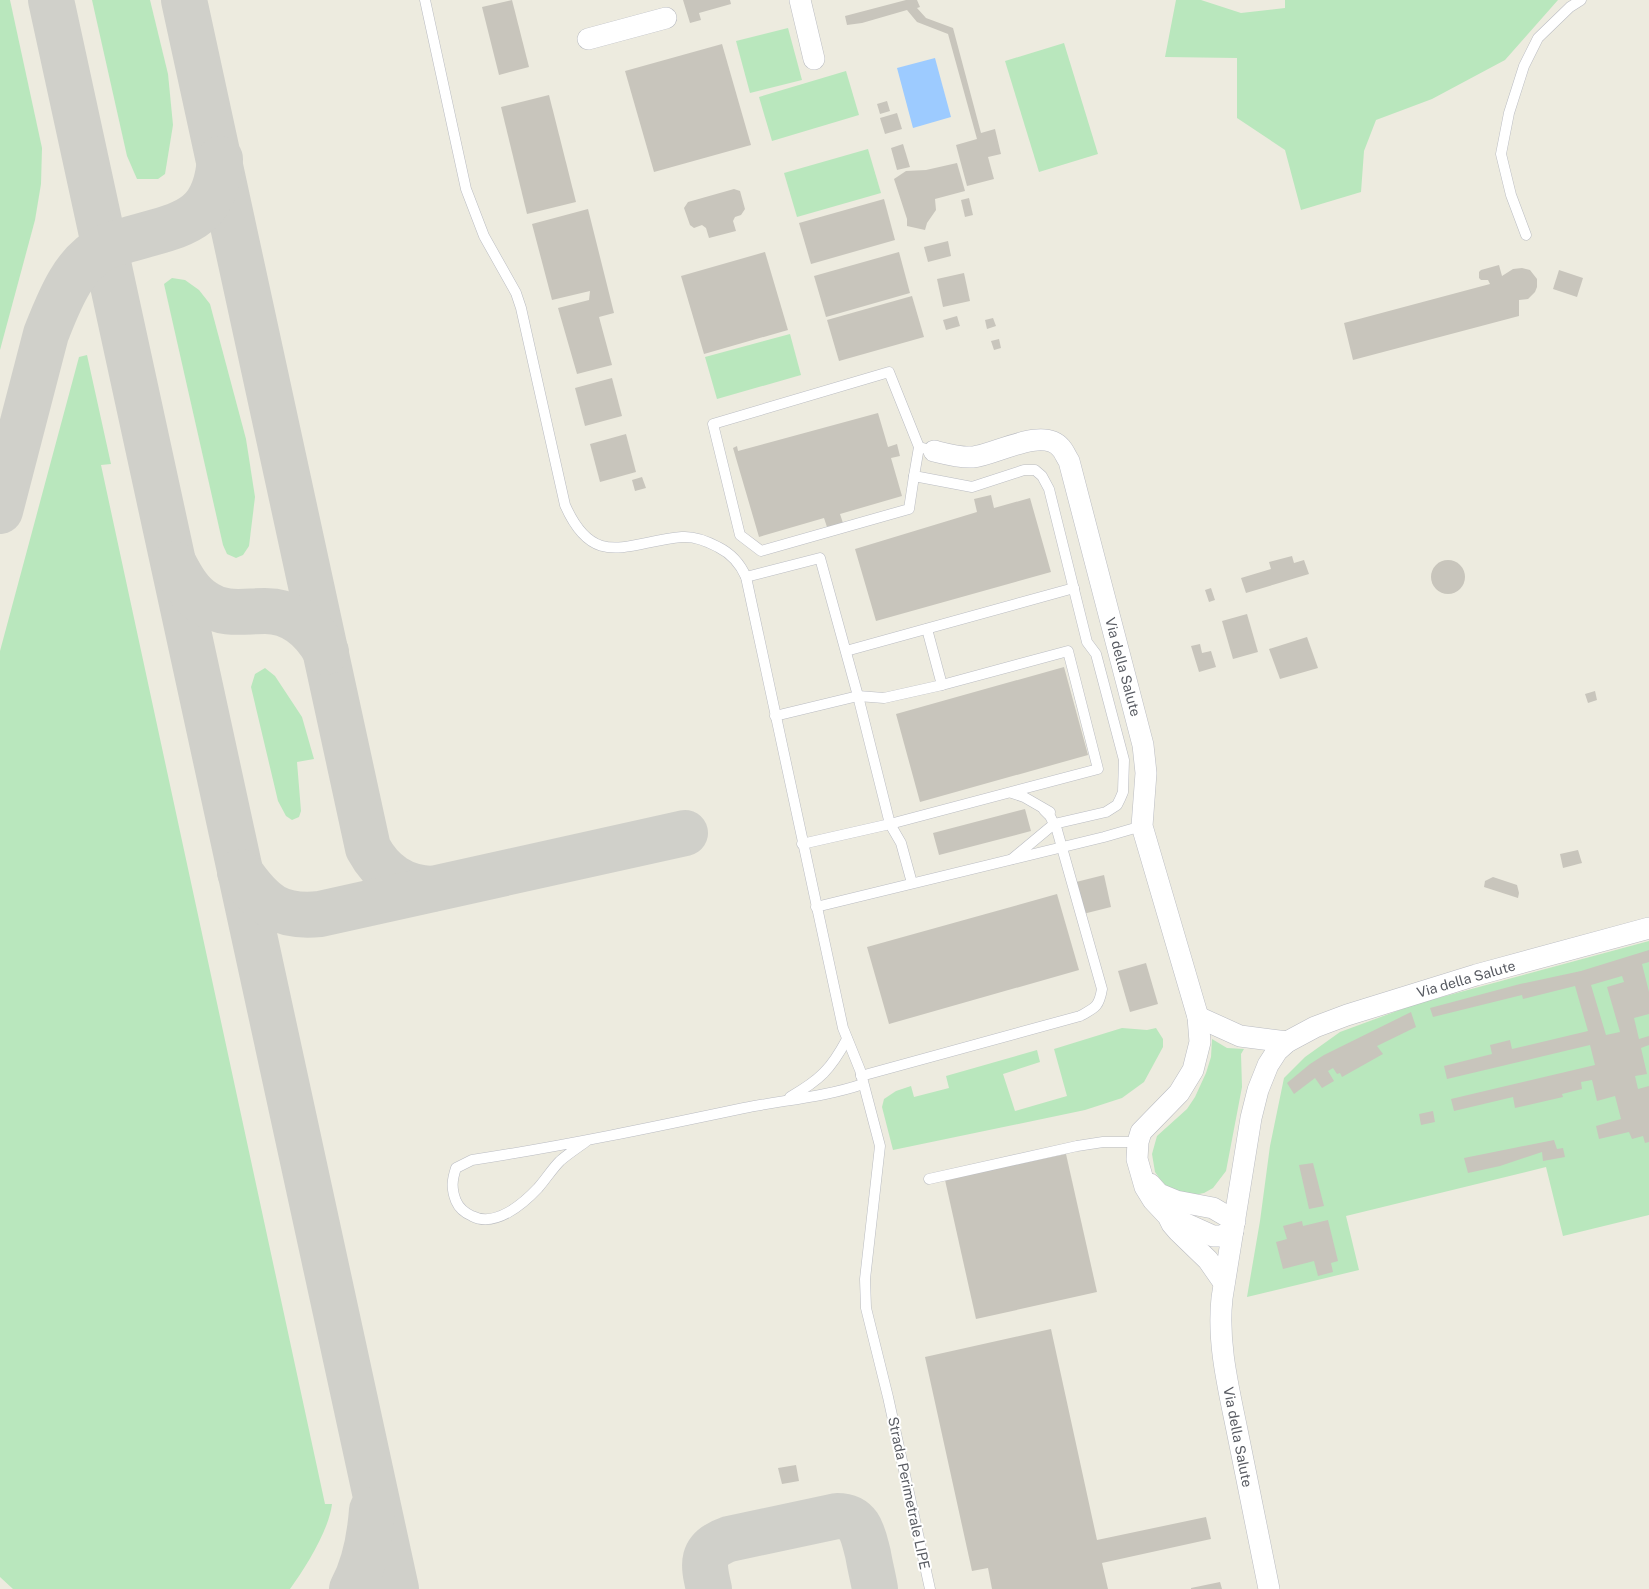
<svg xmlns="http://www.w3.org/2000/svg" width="1649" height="1589" font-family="'Public Sans',sans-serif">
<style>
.green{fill:#b9e7bd}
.water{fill:#9dcbff}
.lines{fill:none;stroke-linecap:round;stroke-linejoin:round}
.taxiway{stroke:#d0d0ca;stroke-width:46}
.building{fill:#c8c5bc;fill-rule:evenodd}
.service-casing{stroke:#babcc2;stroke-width:11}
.minor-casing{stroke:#babcc2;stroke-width:22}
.service{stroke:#fff;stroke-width:10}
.minor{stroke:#fff;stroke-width:21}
.labels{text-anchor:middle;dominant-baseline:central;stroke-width:4;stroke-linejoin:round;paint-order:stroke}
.street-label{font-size:14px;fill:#585b62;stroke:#fff}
</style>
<rect width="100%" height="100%" fill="#edebdf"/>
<!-- green -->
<g class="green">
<polygon points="0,0 10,0 42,148 41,184 35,220 0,350"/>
<polygon points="92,0 150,0 168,74 173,125 165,174 158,179 137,179 127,156"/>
<polygon points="1176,0 1201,0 1241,13 1285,8 1285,0 1558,0 1505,60 1432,99 1376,120 1364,151 1361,192 1301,210 1285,150 1237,118 1237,58 1165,57"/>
<polygon points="788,28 802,80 750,93 736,41"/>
<polygon points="1064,43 1098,154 1039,172 1005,61"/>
<polygon points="846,71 859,115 772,141 759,97"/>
<polygon points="868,149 881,193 797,217 784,173"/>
<polygon points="172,278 185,280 199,290 210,304 246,439 255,497 249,546 243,555 236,558 227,554 223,545 164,284"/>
<polygon points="790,334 801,375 717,399 705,357"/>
<path d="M 87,355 L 111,464 L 101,465 L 325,1504 L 332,1504 C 329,1530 306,1567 290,1589 L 13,1589 L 0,1577 L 0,651 L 79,357 Z"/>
<polygon points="265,668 275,676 302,717 314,759 297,762 301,811 299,817 292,820 286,816 278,801 251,687 255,674"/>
<polygon points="1649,941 1649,1215 1563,1236 1546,1167 1346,1216 1359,1270 1247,1297 1260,1221 1270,1146 1284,1078 1305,1057 1340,1032 1416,1004"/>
<polygon points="1122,1028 1147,1030 1156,1028 1163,1039 1163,1047 1144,1082 1122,1098 1085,1110 893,1150 882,1107 884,1099 896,1091 911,1086 914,1097 949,1088 946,1076 1037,1050 1040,1062 1003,1074 1015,1111 1067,1096 1054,1049"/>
<polygon points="1212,1039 1227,1048 1244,1049 1241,1054 1242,1087 1226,1171 1213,1188 1204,1193 1194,1195 1185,1194 1167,1187 1160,1179 1155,1172 1152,1154 1157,1136 1187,1109 1195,1097 1206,1073 1211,1057"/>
</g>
<!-- water -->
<polygon class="water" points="935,58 951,117 913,128 897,68"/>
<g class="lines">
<!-- taxiway -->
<g class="taxiway">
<polyline points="51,0 396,1589"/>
<path d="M 184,0 L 368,848 C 382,874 403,888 432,889"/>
<path d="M 0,511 L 46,334 C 58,304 73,262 105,247 C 111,244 120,242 127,240 C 180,224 215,224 220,159"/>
<path d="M 174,564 C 182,579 190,594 205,603 C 224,616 244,611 265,611 C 294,611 313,629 326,652"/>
<path d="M 240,872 C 263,905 279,918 320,914 L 685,833"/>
<path d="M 352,1589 C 365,1565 370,1537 372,1510"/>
<path d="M 709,1589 C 703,1564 700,1549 729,1539 L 837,1516 C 861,1516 863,1535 868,1554 C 870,1566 873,1577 875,1589"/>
</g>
</g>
<!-- building -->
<g class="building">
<polygon points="512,0 529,67 499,75 482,7"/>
<polygon points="683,0 730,0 731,4 699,13 701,20 690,23"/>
<polygon points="906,0 917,0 920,7 917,8 926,18 953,28 981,133 995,129 1001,154 988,157 994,179 967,186 956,145 977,139 948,34 917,22 907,10 862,23 847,25 845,16"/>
<polygon points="722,44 751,145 654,172 625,71"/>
<polygon points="549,95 576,202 527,214 501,107"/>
<polygon points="887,101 890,111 880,114 877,104"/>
<polygon points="897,113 902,129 885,134 880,118"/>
<polygon points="903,144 910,167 897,170 891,148"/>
<polygon points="957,163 965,191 935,199 936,210 927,223 925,230 907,226 907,219 894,179 906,171 926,170"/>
<polygon points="734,189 740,191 745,209 741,215 735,217 733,221 736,231 709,238 706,228 702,225 694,228 690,225 684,208 688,202"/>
<polygon points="969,198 973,215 965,217 961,200"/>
<polygon points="884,199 895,240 811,264 799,223"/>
<polygon points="588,209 614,313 599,317 612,365 577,374 558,308 589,300 590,291 552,300 532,224"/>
<polygon points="948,241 951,256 928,262 924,247"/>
<polygon points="765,252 788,330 704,354 681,276"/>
<polygon points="899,252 910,293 826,317 814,276"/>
<polygon points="1499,265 1502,276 1513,269 1522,268 1530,270 1537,279 1537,287 1535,292 1528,299 1519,300 1519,316 1353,360 1344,323 1490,284 1488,280 1481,280 1479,278 1479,272 1481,270"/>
<polygon points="1559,270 1583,278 1577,297 1553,289"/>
<polygon points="964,273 970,301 943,307 937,279"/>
<polygon points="912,296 924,337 839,361 827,320"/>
<polygon points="957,316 960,326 946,330 943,320"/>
<polygon points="993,318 996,326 987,329 985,320"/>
<polygon points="999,339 1001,348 994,350 991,341"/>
<polygon points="612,378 622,416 585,426 575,388"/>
<polygon points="878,413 888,447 897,444 900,456 891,458 902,496 840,514 843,523 827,527 824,518 759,537 733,448 737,446 738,451"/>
<polygon points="626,434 636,472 600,482 590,444"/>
<polygon points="642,477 646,488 635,491 632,480"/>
<polygon points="991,495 994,508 1030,498 1051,572 876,621 855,549 977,512 974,499"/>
<polygon points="1292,556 1294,563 1304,560 1309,574 1246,593 1241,578 1271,569 1269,562"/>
<circle cx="1448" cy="577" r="17"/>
<polygon points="1211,588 1215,600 1209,602 1205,590"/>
<polygon points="1247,614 1258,652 1233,659 1222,621"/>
<polygon points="1307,637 1318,668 1280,679 1269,649"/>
<polygon points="1200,644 1202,653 1211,651 1216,667 1199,672 1191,646"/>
<polygon points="1064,667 1088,755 920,802 896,714"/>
<polygon points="1595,691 1597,700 1588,703 1585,694"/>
<polygon points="1025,809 1031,831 939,855 933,833"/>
<polygon points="1578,850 1582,863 1563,868 1560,854"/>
<polygon points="1104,875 1111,907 1083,914 1076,882"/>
<polygon points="1493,877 1517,885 1519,893 1518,898 1484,887 1485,881"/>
<polygon points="1057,894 1079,970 889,1024 867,947"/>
<path d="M 1649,950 L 1649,962 L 1642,964 L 1649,992 L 1649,1014 L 1634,1018 L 1639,1039 L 1649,1036 L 1649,1045 L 1641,1048 L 1647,1074 L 1635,1076 L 1638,1089 L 1649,1086 L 1649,1142 L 1645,1143 L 1643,1136 L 1632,1139 L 1629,1132 L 1599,1139 L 1596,1126 L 1621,1119 L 1615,1096 L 1597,1101 L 1592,1080 L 1581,1082 L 1582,1089 L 1562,1094 L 1563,1097 L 1515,1108 L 1513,1097 L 1454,1111 L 1451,1099 L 1595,1065 L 1590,1045 L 1447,1079 L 1444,1066 L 1492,1054 L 1490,1045 L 1510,1040 L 1512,1049 L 1588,1031 L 1575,986 L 1523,999 L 1522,995 L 1433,1017 L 1430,1008 L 1520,984 L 1581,971 ZM 1622,976 L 1624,982 L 1607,987 L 1620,1032 L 1606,1035 L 1591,985 Z"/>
<polygon points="1146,963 1158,1004 1130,1012 1118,971"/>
<polygon points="1411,1012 1416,1027 1377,1046 1383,1054 1342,1077 1340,1073 1337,1074 1333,1068 1328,1071 1334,1081 1322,1088 1315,1078 1294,1094 1287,1083 1310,1064 1324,1055"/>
<polygon points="1433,1111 1435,1122 1421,1125 1419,1114"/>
<polygon points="1554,1140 1557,1149 1563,1148 1565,1157 1543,1161 1542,1152 1500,1166 1468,1173 1464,1158"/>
<polygon points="1066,1154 1097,1292 976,1319 945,1180"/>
<polygon points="1313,1163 1324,1206 1309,1209 1299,1165"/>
<polygon points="1328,1220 1338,1261 1331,1263 1333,1272 1318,1276 1314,1261 1283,1269 1276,1242 1287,1239 1283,1226 1302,1221 1303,1226"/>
<polygon points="1051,1329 1097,1540 1206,1517 1211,1539 1102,1563 1108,1589 992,1589 988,1568 972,1571 925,1357"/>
<polygon points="796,1465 799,1481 782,1484 778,1468"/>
<polygon points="1220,1582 1222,1589 1191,1589 1191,1588"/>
</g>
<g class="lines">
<!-- service casing -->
<g class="service-casing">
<g id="service">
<path d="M 425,0 L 466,189 L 484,236 L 516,293 L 521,308 L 565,505 C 594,571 627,542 682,537 C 695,536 707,541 718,547 C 732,554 740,563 746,577 L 843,1028 L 860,1070 L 880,1146 L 865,1279 L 866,1308 L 888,1397 L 930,1589"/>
<polyline points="1526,235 1511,195 1501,154 1509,113 1524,66 1538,38 1570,7 1581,0"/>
<polyline points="934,451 919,447 914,476 972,487 1024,470 1035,470 1042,476 1049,489 1087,642 1096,654 1124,760 1123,792 1120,799 1117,805 1106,812 1054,824 1012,859"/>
<polyline points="914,476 909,509 761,551 740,535 713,424 889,372 919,447"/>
<polyline points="746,577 820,558 858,696 890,824 901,843 912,883"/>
<polyline points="927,629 942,685"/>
<polyline points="846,651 1074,588"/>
<polyline points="775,716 858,696 884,698 942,685 1068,651 1098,769 890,824 802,844"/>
<polyline points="1012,793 1024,797 1050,812"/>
<polyline points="816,907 1104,837 1142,826"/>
<path d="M 861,1076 L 1080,1016 C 1095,1008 1099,1007 1102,989 L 1057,830 L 1050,816 L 1044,810"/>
<path d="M 790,1097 C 820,1080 831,1069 847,1039"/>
<path d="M 588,1140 C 579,1147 569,1153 560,1161 C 552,1169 546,1179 538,1188 C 523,1204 495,1228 472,1216 C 465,1213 459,1208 456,1201 C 451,1188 452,1180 456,1168 L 472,1160 C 564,1146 654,1127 744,1108 C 784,1100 825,1097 863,1084"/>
<polyline points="929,1179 1077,1146 1103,1142 1138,1142"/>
</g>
</g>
<!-- minor casing -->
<g class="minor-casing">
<g id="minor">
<polyline points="800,0 814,59"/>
<polyline points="588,39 666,18"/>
<path d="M 934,451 C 946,454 960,458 973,457 C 995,455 1043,426 1061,448 C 1064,451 1066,457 1069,461 L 1143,745 L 1146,773 L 1142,826 L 1198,1017 L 1200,1042 L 1193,1070 L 1179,1093 L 1141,1132 L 1138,1142 L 1137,1159 L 1145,1187 L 1153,1200 L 1168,1216 L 1172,1224 L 1178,1231 L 1208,1260 L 1224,1283"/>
<polyline points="1198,1017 1240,1036 1287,1042"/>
<polyline points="1150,1184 1159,1194 1176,1201 1213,1208 1235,1221"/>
<polyline points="1173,1218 1213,1236 1221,1236 1233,1231"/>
<path d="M 1269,1589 C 1259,1538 1248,1486 1238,1435 C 1229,1390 1217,1344 1222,1298 L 1251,1118 L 1258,1090 L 1268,1065 L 1277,1051 L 1287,1042 L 1315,1027 L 1347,1015 L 1476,975 L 1649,928"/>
</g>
</g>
<!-- service -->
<use href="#service" class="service"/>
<!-- minor -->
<use href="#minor" class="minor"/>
</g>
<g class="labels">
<!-- street labels -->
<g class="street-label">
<text transform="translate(1123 667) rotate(75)">Via della Salute</text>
<text transform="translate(1466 979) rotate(-16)">Via della Salute</text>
<text transform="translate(1238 1437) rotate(79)">Via della Salute</text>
<text transform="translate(909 1493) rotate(78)">Strada Perimetrale LIPE</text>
</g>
</g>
</svg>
